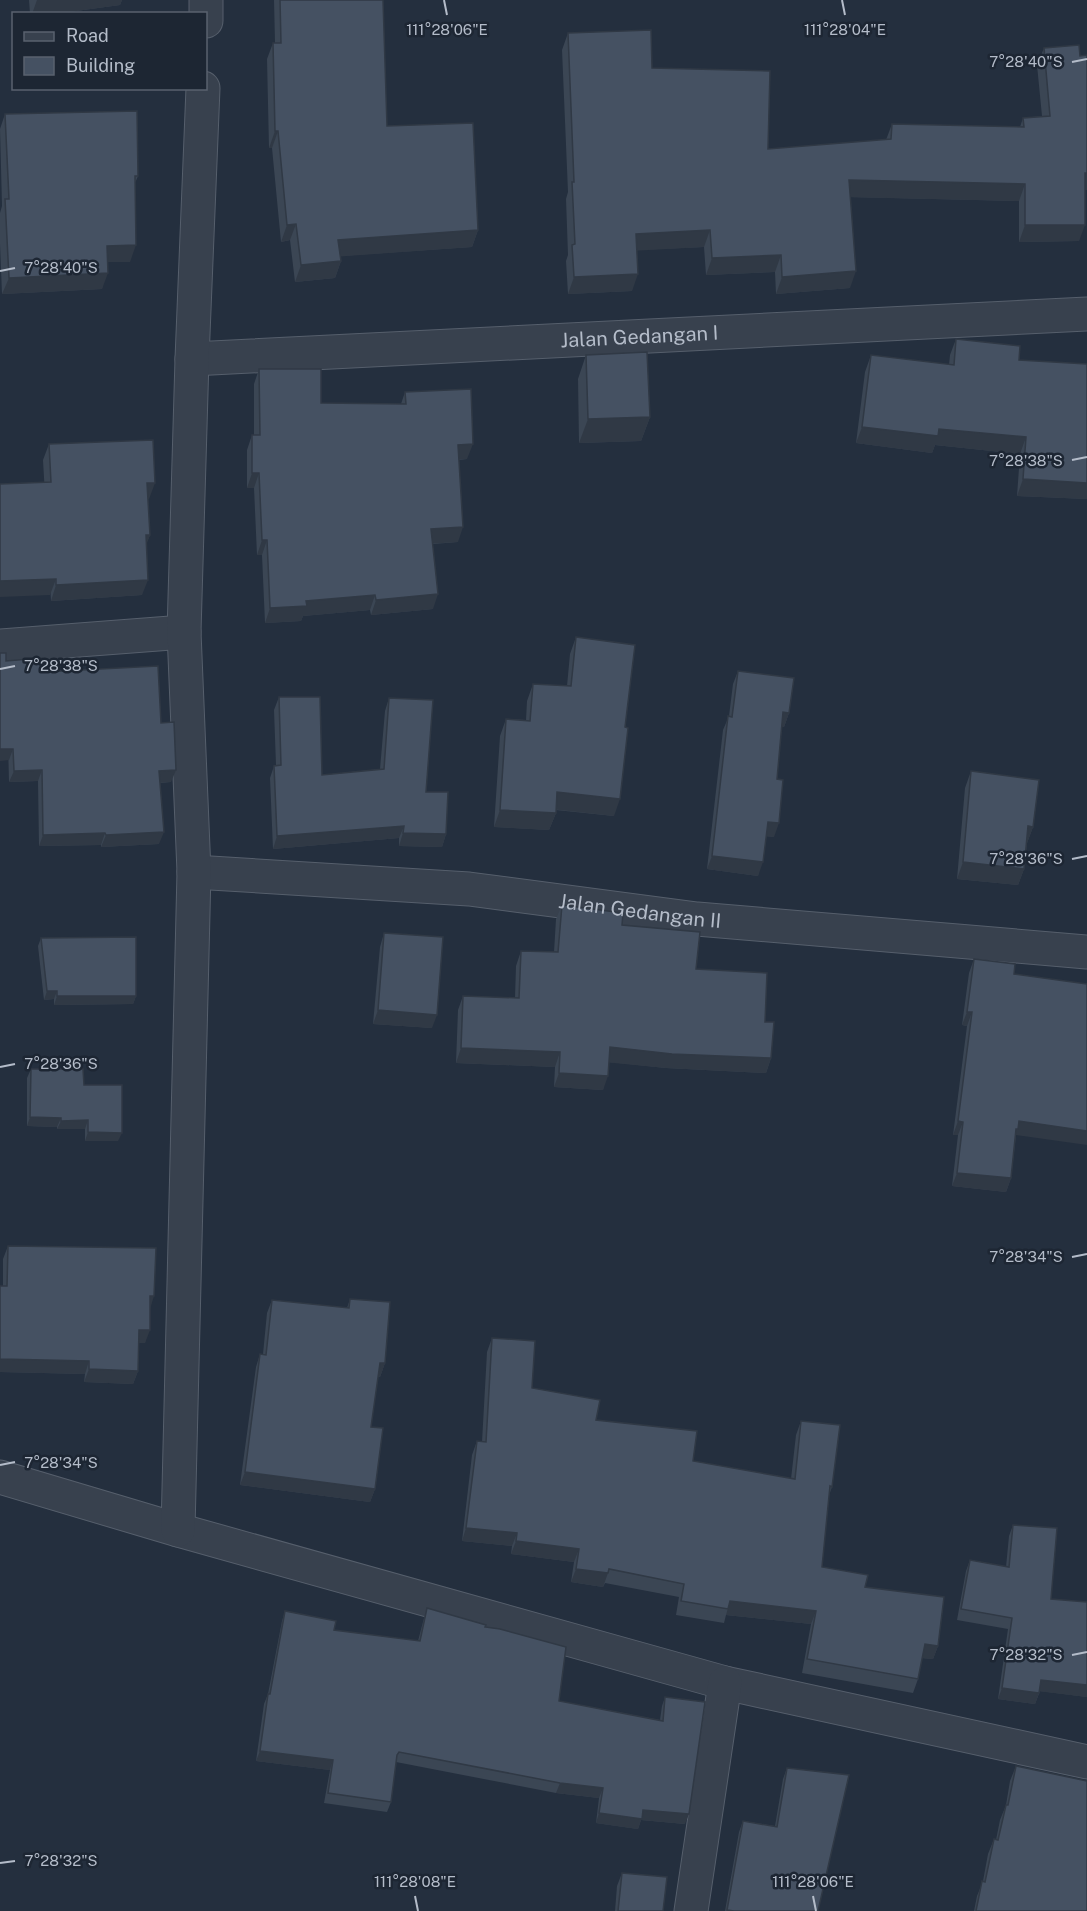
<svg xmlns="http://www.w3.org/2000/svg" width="1087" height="1911" font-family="'Public Sans',sans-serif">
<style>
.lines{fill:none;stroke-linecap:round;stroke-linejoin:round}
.street-casing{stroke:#565f6c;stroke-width:35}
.street{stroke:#38414e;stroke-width:33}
.wall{fill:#3b4654}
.shaded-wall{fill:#303945}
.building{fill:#455162;stroke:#303945;stroke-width:1.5}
.ticks{fill:none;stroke:#b4bcc9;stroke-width:2}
.labels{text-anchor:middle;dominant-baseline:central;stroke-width:5;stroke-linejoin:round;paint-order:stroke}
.street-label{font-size:20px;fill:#b4bcc9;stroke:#1d2633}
.ticks-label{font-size:15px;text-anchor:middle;fill:#b4bcc9;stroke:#1d2633;stroke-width:5;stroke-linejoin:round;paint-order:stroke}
</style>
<rect width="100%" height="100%" fill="#242f3e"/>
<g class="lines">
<!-- street casing -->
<g class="street-casing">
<g id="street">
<polyline points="206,21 206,0"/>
<path id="s1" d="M 192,359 L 1087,314"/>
<polyline points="0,646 184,632"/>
<path id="s2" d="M 194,872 L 469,889 L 697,919 L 1087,952"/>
<polyline points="0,1477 178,1530 725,1683 1087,1762"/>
<polyline points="178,1530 194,872 184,632 192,359 203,88"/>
<polyline points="691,1911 725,1683"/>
</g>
</g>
<!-- street -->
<use href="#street" class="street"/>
</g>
<!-- wall -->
<g class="wall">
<polygon points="29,0 122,0 120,5 54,14 30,14"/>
<polygon points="274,0 383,0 387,126 478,230 472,247 340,256 341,261 335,278 295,282 290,240 281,242 272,148 269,148 267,59 273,43 275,43"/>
<polygon points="568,33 652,68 768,149 886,140 892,124 1020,127 1023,118 1042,116 1037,65 1044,48 1080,56 1087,55 1087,190 1085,190 1079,241 1019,242 1019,201 850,197 850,288 776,294 775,272 706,275 704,247 637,250 632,291 568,294 566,261 568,255 566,199 568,192 562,50"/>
<polygon points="5,114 138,176 135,183 130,262 107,262 102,289 2,294 0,244 0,213 2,206 0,129"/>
<polygon points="956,339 1019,360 1087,364 1087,499 1017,496 1020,454 935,445 932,453 856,443 865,372 871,355 949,365 950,355"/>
<polygon points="586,355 650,417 641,441 579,443 578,379"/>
<polygon points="259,369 321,403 401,404 405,392 467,459 459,460 458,542 433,544 433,609 371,615 370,610 303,616 301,621 265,623 262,555 257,555 254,488 247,488 247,450 252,435 254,435 254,384"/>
<polygon points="49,444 149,499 148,499 150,535 146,544 142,595 51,601 43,460"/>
<polygon points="576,637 614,816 556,810 556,813 549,830 494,827 500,736 506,719 526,720 527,701 533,684 567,686 570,654"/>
<polygon points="6,661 43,672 161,723 171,782 160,783 159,844 101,847 101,845 39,846 38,781 9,782"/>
<polygon points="738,671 789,713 784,727 782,726 777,779 774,837 766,836 758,876 707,869 723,730 729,716 733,684"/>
<polygon points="279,697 322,775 380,769 385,711 389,698 426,792 446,834 442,847 399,846 399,838 273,849 270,778 274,766 276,765 274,710"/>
<polygon points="971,771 1033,827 1027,843 1024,869 1018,885 957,879 965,788"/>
<polygon points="562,905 622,925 696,969 765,1022 771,1058 766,1073 666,1068 609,1062 603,1090 554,1087 555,1067 456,1063 458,1010 463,996 515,998 516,966 521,951 554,952 556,919"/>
<polygon points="384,933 432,1028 373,1024 380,947"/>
<polygon points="41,938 136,996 133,1004 54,1005 54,999 44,1000 38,946"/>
<polygon points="974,959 1014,974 1016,1135 1011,1178 1006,1192 952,1186 958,1135 953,1135 967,1026 962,1025 969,973"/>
<polygon points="31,1069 84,1085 118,1141 85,1141 85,1129 57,1129 57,1127 27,1126 27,1078"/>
<polygon points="8,1246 150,1308 145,1343 138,1343 138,1371 133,1384 84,1382 85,1374 0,1372 0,1286 3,1286 3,1259"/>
<polygon points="350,1299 385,1363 380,1377 378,1377 371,1427 375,1489 370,1502 240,1485 256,1367 260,1354 263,1354 267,1313 272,1300 347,1308"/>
<polygon points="492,1338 532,1388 596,1420 693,1461 791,1479 796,1435 801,1421 832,1487 828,1498 822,1567 865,1587 938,1646 933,1659 922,1658 918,1679 913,1693 802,1673 811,1624 726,1615 724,1623 676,1615 679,1597 605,1583 603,1587 571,1582 574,1562 511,1554 512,1546 462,1541 472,1455 477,1441 482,1442 487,1352"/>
<polygon points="1013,1525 1051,1599 1087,1697 1040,1691 1035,1704 998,1699 1008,1629 957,1620 966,1571 970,1560 1006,1567 1009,1536"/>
<polygon points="427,1608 485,1627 559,1701 660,1720 662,1706 665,1697 685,1824 641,1820 638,1829 596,1823 599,1798 556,1793 396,1762 391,1802 387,1812 324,1803 330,1770 256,1761 264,1704 268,1694 282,1621 285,1611 334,1630 418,1641 424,1618"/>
<polygon points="1016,1766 1087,1911 974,1911 977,1896 983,1881 988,1854 994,1839 996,1840 1000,1820 1006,1805 1010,1781"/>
<polygon points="787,1768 818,1911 725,1911 739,1832 743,1821 775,1826 783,1779"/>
<polygon points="622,1873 663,1911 615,1911 617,1886"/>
</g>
<!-- shaded-wall -->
<g class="shaded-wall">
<polygon points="37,0 122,0 120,5 54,14 32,14"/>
<polygon points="275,131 278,131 272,148 269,148"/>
<polygon points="1085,173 1087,173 1087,190 1079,190"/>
<polygon points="849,180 1025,184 1019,201 843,197"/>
<polygon points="296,224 290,240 281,242 287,225"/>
<polygon points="1025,225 1085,225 1079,241 1019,242"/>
<polygon points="478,230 472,247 333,257 338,240"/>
<polygon points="710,230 704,247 630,251 636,234"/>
<polygon points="136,245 130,262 100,262 107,246"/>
<polygon points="781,255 775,272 706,275 712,258"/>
<polygon points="341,261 335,278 295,282 301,265"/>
<polygon points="856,271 850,288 776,294 782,277"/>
<polygon points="108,273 102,289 2,294 9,278"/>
<polygon points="638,274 632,291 568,294 574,277"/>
<polygon points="650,417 641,441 579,443 588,419"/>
<polygon points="862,427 939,429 1026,437 1020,454 935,445 932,453 856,443"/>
<polygon points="473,444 467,459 453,460 458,445"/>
<polygon points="252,473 259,473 254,488 247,488"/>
<polygon points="1023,479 1087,483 1087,499 1017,496"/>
<polygon points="147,483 155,483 149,499 141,499"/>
<polygon points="463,527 458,542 426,544 431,529"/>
<polygon points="146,535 150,535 144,551"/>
<polygon points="262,540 267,540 262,555 257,555"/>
<polygon points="56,579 50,595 0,597 0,581"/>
<polygon points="148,580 142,595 51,601 56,585"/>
<polygon points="438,594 433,609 371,615 376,600"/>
<polygon points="375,595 370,610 303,616 301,621 265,623 270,608 306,601"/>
<polygon points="783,712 789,713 784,727 778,726"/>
<polygon points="0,749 13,749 9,760 0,761"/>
<polygon points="42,770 38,781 9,782 14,771"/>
<polygon points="176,770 171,782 155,783 159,771"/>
<polygon points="557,792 620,799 614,816 551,809"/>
<polygon points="500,810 556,813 549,830 494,827"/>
<polygon points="768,822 779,823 774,837 763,836"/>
<polygon points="404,826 399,838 273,849 277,836"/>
<polygon points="1028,826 1033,827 1027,843"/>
<polygon points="164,832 159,844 101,847 106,835"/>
<polygon points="105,833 101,845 39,846 43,835"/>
<polygon points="403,833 446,834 442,847 399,846"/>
<polygon points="712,856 763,862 758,876 707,869"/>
<polygon points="963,862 1024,869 1018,885 957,879"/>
<polygon points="47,991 57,991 54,999 44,1000"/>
<polygon points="57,996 136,996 133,1004 54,1005"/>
<polygon points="378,1010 437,1015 432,1028 373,1024"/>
<polygon points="967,1012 972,1012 967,1026 962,1025"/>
<polygon points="610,1047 771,1058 766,1073 666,1068 604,1062"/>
<polygon points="461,1048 560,1052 555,1067 456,1063"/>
<polygon points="559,1073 608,1076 603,1090 554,1087"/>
<polygon points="30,1117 61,1118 57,1127 27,1126"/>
<polygon points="88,1120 85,1129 57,1129 61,1121"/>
<polygon points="958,1121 963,1122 958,1135 953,1135"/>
<polygon points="1019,1121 1087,1131 1087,1145 1016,1135 1013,1143 1011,1143"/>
<polygon points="88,1132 122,1133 118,1141 85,1141"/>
<polygon points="957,1173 1011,1178 1006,1192 952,1186"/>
<polygon points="150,1296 154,1296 150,1309"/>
<polygon points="139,1330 150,1330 145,1343 134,1343"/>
<polygon points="0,1359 89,1361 85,1374 0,1372"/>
<polygon points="380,1363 385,1363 380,1377 375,1376"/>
<polygon points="89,1369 138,1371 133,1384 84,1382"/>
<polygon points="245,1472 375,1489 370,1502 240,1485"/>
<polygon points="466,1528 517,1533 512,1546 462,1541"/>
<polygon points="516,1541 579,1549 574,1562 511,1554"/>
<polygon points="576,1569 608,1573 603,1587 571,1582"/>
<polygon points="730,1601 816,1611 811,1624 726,1615"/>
<polygon points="925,1644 938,1646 933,1659 920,1658"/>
<polygon points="1041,1680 1087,1685 1087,1697 1037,1691"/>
<polygon points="1002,1688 1039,1693 1035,1704 998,1699"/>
<polygon points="260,1751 333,1760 330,1770 256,1761"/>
<polygon points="560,1783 603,1788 599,1798 556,1793"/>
<polygon points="643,1810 689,1814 685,1824 641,1820 638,1829 596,1823 599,1813"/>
</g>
<!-- building -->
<g class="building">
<polygon points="280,0 383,0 387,126 473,123 478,230 338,240 341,261 301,265 296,224 287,225 278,131 275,131 273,43 281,43"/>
<polygon points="651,30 652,68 770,71 768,149 891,139 892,124 1024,127 1023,118 1050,116 1044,48 1079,45 1080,56 1087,55 1087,173 1085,173 1085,225 1025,225 1025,184 849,180 856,271 782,277 781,255 712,258 710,230 636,234 638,274 574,277 572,245 575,244 572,182 574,182 568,33"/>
<polygon points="137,111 138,176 135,176 136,245 107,246 108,273 9,278 5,199 9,199 5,114"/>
<polygon points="956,339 1020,346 1019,360 1087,364 1087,483 1023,479 1026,437 939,429 938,436 862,427 871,355 954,365"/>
<polygon points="647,352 650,417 588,419 586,355"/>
<polygon points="259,369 321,369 321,403 406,404 405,392 471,389 473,444 458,445 463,527 431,529 438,594 376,600 375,595 306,601 307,606 270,608 267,540 262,540 259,473 252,473 252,435 260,435"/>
<polygon points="153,440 155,483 147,483 150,535 146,535 148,580 56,585 56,579 0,581 0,484 51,482 49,444"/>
<polygon points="576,637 635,645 625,727 628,728 620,799 557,792 556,813 500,810 506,719 530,721 533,684 571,686"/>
<polygon points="0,653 6,653 6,661 42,658 43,672 158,666 161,723 174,722 176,770 159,771 164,832 106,835 105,833 43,835 42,770 14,771 13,749 0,749"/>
<polygon points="738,671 794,678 789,713 783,712 777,779 783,780 779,823 768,822 763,862 712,856 728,716 732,717"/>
<polygon points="279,697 320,697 322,775 384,769 389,698 433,700 426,792 448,792 446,834 403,833 404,826 277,836 274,766 281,765"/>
<polygon points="971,771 1039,780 1033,827 1028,826 1024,869 963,862"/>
<polygon points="562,905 623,913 622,925 700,932 696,969 767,973 765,1022 774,1022 771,1058 672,1054 610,1047 608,1076 559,1073 560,1052 461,1048 463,996 519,998 521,951 558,952"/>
<polygon points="384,933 443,937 437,1015 378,1010"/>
<polygon points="136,937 136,996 57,996 57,991 47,991 41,938"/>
<polygon points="974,959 1015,964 1014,974 1087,984 1087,1131 1019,1121 1018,1129 1016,1129 1011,1178 957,1173 963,1122 958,1121 972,1012 967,1012"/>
<polygon points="31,1069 83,1069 84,1085 122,1085 122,1133 88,1132 88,1120 61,1121 61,1118 30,1117"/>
<polygon points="8,1246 156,1248 154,1296 150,1296 150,1330 139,1330 138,1371 89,1369 89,1361 0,1359 0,1286 7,1286"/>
<polygon points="350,1299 390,1302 385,1363 380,1363 371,1427 383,1428 375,1489 245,1472 260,1354 266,1355 272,1300 349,1308"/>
<polygon points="492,1338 535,1341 532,1388 600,1400 596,1420 697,1431 693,1461 795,1479 801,1421 840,1425 832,1487 830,1486 822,1567 868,1575 865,1587 944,1597 938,1646 925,1644 918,1679 807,1659 816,1611 730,1601 728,1609 681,1601 684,1584 609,1569 608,1573 576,1569 579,1549 516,1541 517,1533 466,1528 477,1441 486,1442"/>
<polygon points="1013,1525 1057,1528 1051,1599 1087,1602 1087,1685 1041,1680 1039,1693 1002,1688 1012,1618 961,1609 970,1560 1009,1567"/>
<polygon points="427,1608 486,1625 485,1627 500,1629 566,1647 559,1701 663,1721 665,1697 705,1702 689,1814 643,1810 642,1819 599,1813 603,1788 560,1783 399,1752 397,1755 391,1802 328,1793 333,1760 260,1751 268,1694 270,1694 285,1611 336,1621 334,1630 420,1641"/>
<polygon points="1016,1766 1087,1781 1087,1911 976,1911 982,1881 985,1882 994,1839 998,1840 1006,1805 1008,1805"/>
<polygon points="787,1768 849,1775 818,1911 734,1911 727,1910 743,1821 777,1827"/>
<polygon points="622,1873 667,1877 663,1911 618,1911"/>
</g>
<!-- ticks -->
<path class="ticks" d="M 444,0 L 447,15M 842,0 L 845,15M 1072,62 L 1087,59M 0,271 L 15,268M 1072,460 L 1087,457M 0,669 L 15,666M 1072,859 L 1087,856M 0,1067 L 15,1064M 1072,1257 L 1087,1254M 0,1465 L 15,1462M 1072,1655 L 1087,1652M 0,1863 L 15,1861M 415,1896 L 418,1911M 813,1896 L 816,1911"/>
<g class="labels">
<!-- street labels -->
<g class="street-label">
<text stroke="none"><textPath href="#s1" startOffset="448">Jalan Gedangan I</textPath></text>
<text stroke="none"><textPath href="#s2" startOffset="448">Jalan Gedangan II</textPath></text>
</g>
</g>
<g class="ticks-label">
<text x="447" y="35">111°28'06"E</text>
<text x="845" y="35">111°28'04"E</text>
<text x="1026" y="67">7°28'40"S</text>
<text x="61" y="273">7°28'40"S</text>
<text x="1026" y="466">7°28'38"S</text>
<text x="61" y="671">7°28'38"S</text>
<text x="1026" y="864">7°28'36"S</text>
<text x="61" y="1069">7°28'36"S</text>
<text x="1026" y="1262">7°28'34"S</text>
<text x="61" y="1468">7°28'34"S</text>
<text x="1026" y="1660">7°28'32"S</text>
<text x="61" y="1866">7°28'32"S</text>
<text x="415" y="1887">111°28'08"E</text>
<text x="813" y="1887">111°28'06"E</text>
</g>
<!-- legend -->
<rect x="12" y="12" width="195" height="78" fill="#1d2633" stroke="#59626f" stroke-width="1.5"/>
<rect x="24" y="32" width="30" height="9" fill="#38414e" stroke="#59626f" stroke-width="1.5"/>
<text x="66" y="42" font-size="18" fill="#b4bcc9">Road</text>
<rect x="24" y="57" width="30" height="18" fill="#455162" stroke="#59626f" stroke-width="1.5"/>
<text x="66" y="72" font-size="18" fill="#b4bcc9">Building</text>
</svg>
